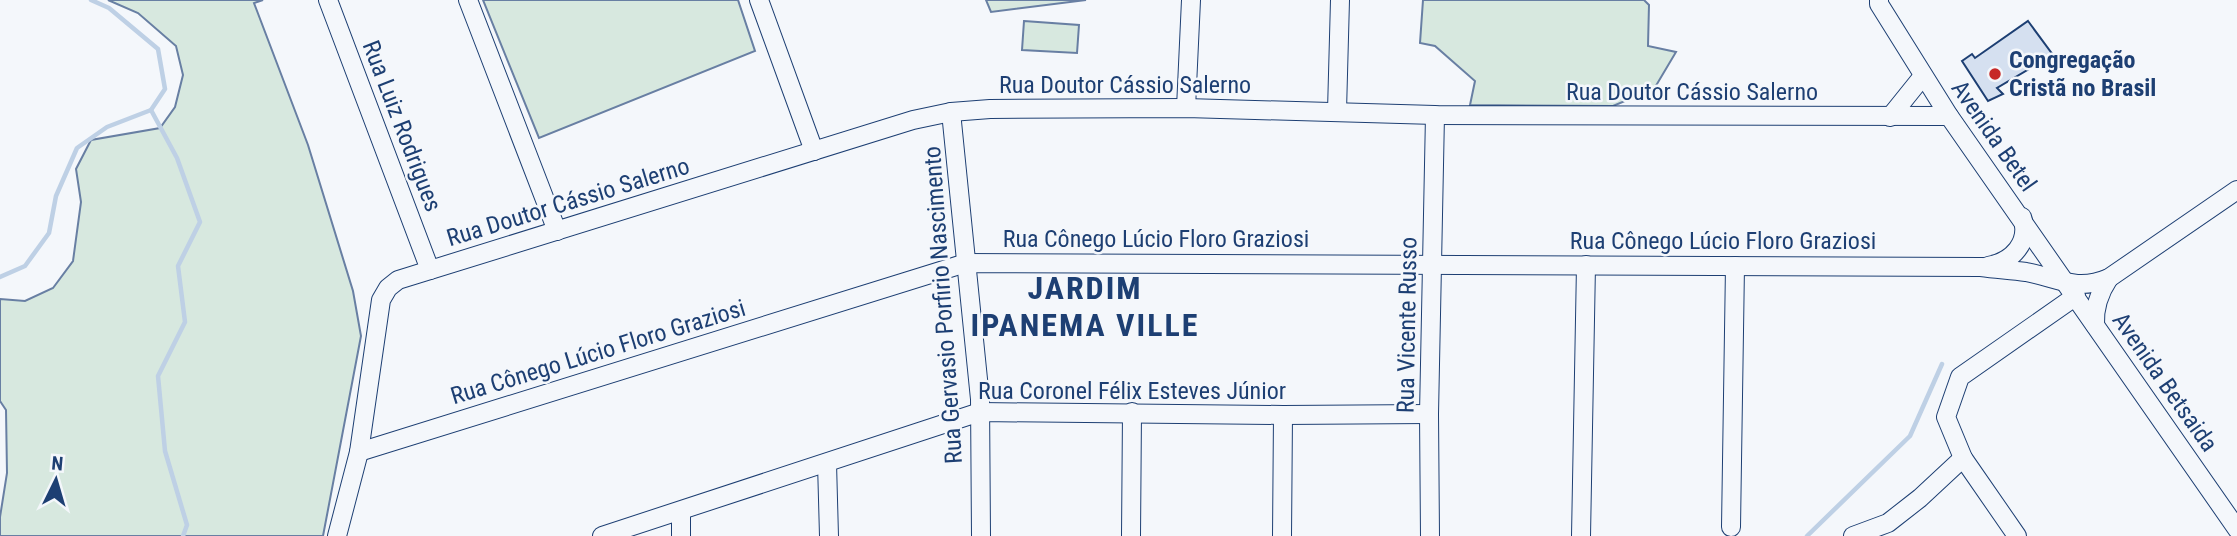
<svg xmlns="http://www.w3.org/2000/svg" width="2237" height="536" font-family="'Roboto Condensed',sans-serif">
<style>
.green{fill:#d7e8df;stroke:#687fa3;stroke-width:2}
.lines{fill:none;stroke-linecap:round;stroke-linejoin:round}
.stream{stroke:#bed0e5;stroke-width:4.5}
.building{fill:#d5e0f0;stroke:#1d3f73;stroke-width:2}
.minor-casing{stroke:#1d3f73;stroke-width:20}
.minor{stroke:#f4f7fb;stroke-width:18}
.poi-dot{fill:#c62828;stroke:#f4f7fb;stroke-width:2.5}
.labels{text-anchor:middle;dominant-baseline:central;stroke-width:5;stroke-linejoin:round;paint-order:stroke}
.poi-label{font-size:24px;font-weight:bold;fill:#1d3f73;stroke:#f4f7fb;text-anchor:start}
.street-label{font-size:24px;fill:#1d3f73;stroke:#f4f7fb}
.district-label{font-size:32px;font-weight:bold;letter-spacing:2px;fill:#1d3f73;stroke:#f4f7fb}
</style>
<rect width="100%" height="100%" fill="#f4f7fb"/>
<!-- green -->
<g class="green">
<polygon points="108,0 263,0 254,3 308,145 353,291 361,336 323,536 0,536 0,517 7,473 6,410 0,401 0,299 25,301 53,288 73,261 81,202 76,169 91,140 160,128 175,107 183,75 176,46 138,13"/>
<polygon points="483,0 738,0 755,51 539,138"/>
<polygon points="986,0 1086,0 991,12"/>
<polygon points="1423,0 1644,0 1649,5 1648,46 1676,52 1654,89 1613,106 1470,105 1475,81 1435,46 1420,43"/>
<polygon points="1024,21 1079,25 1077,53 1022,50"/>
</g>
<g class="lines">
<!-- stream -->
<g class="stream">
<polyline points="151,110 177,158 200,222 178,266 185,322 158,376 165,451 187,525 183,536"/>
<polyline points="0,277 25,266 49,233 56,196 77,148 107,127 151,110 165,89 158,49 109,8 91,0"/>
<polyline points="1807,536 1910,436 1942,364"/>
</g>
</g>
<!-- building -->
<polygon class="building" points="2028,21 2053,55 1997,88 2003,94 1988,101 1962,61 1972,54 1975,58"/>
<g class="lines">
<!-- minor casing -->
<g class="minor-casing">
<g id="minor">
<polyline points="328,0 430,270"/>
<polyline points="468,0 557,231"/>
<polyline points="759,0 814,151"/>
<polyline points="1879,0 1879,4 1949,116 2237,529"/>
<polyline points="1186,108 1191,0"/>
<polyline points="1337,111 1340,0"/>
<polyline points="951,112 980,399 981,536"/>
<polyline points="1890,117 1923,76"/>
<path d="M 1988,266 C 2012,262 2031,242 2022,217"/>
<path d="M 2095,325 C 2094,307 2099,293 2109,278"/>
<path d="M 359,452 L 966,263 L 1981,267 C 1996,269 2011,270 2026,272 C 2058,278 2076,292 2109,278 L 2237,190"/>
<polyline points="827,463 829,536"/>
<polyline points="681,511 681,536"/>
<polyline points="1731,527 1735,266"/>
<polyline points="337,536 359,452 381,300 388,288 398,280 913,120 951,112 990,109 1186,108 1435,115 1949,116"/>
<polyline points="602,536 980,412 1283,415 1429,414"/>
<polyline points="1131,536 1132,412"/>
<polyline points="1282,536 1283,415"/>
<polyline points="1430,536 1429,414 1435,115"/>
<polyline points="1581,536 1586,265"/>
<polyline points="1853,536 1888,523 1920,498 1963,458"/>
<polyline points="2017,536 1963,458 1946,417 1960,377 2076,296"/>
</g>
</g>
<!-- minor -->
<use href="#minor" class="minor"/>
</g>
<!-- markers -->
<circle class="poi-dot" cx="1995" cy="74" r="7"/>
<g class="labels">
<!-- poi labels -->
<g class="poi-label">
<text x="2009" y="60">Congregação<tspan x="2009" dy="28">Cristã no Brasil</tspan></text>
</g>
<!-- street labels -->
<g class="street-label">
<text x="1125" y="85">Rua Doutor Cássio Salerno</text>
<text x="1692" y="92">Rua Doutor Cássio Salerno</text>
<text transform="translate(402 126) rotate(69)">Rua Luiz Rodrigues</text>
<text transform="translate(1994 136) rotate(55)">Avenida Betel</text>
<text transform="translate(568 202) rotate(-17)">Rua Doutor Cássio Salerno</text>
<text x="1156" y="239">Rua Cônego Lúcio Floro Graziosi</text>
<text x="1723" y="241">Rua Cônego Lúcio Floro Graziosi</text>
<text transform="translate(943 305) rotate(-94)">Rua Gervasio Porfirio Nascimento</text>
<text transform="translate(1407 325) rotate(-89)">Rua Vicente Russo</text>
<text transform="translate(598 352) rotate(-17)">Rua Cônego Lúcio Floro Graziosi</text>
<text transform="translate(2165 382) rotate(55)">Avenida Betsaida</text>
<text x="1132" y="391">Rua Coronel Félix Esteves Júnior</text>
</g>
<!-- district labels -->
<g class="district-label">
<text x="1085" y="288">JARDIM<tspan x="1085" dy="37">IPANEMA VILLE</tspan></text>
</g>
</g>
<!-- north arrow -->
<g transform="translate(56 480) rotate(5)" stroke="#f4f7fb" stroke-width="5" paint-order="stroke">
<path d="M0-5L12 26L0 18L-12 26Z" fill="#1d3f73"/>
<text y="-10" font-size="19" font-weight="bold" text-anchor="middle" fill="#1d3f73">N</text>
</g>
</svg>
